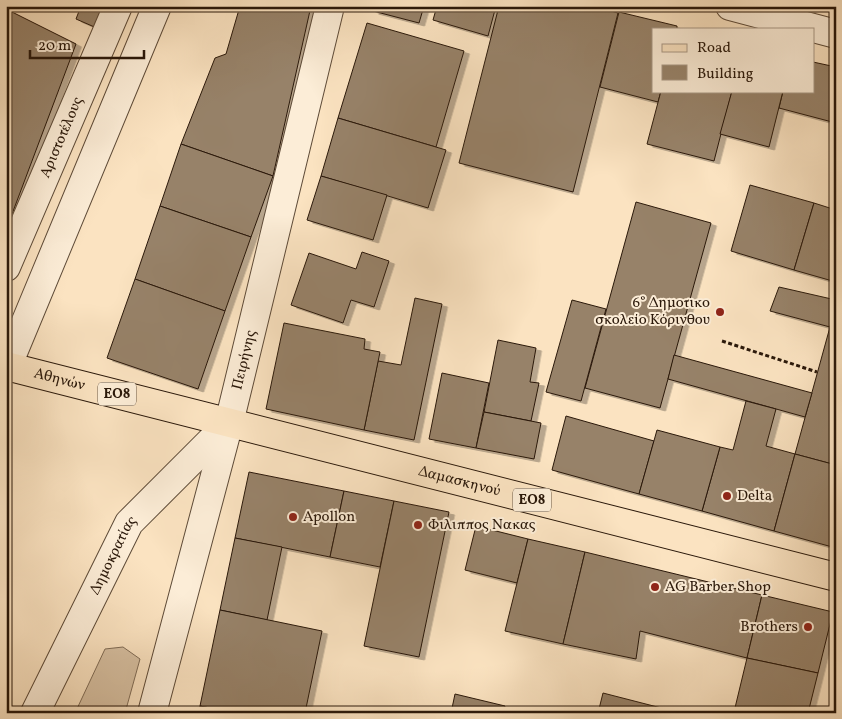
<svg xmlns="http://www.w3.org/2000/svg" width="842" height="719" font-family="Vollkorn,serif">
<style>
.green{fill:#d7c0a2;stroke:#806c56}
.building{fill:#978269;stroke:#2a180a;filter:url(#shadow)}
.lines{fill:none;stroke-linecap:round;stroke-linejoin:round}
.minor-casing{stroke:#5e4b38;stroke-width:30}
.major-casing{stroke:#2a180a;stroke-width:30}
.path{stroke:#2a180a;stroke-width:3;stroke-dasharray:4 2.5;stroke-linecap:butt}
.minor{stroke:#fcedd7;stroke-width:28}
.major{stroke:#fbe3c1;stroke-width:28}
.poi-dot{fill:#8f2418;stroke:#fcedd7;stroke-width:2}
.labels{text-anchor:middle;dominant-baseline:central;stroke-width:4;stroke-linejoin:round;paint-order:stroke}
.shield{fill:#fcedd7;stroke:#695848;stroke-width:1}
.shield-label{font-size:14px;font-weight:bold;fill:#2a180a}
.street-label{font-size:15px;fill:#2a180a;stroke:#fcedd7}
.poi-label{font-size:15px;fill:#2a180a;stroke:#fcedd7;text-anchor:start}
</style>
<defs>
<filter id="shadow"><feDropShadow dx="5.5" dy="3" stdDeviation="0" flood-color="#0004"/></filter>
</defs>
<rect width="100%" height="100%" fill="#fbe3c1"/>
<filter id="stains"><feTurbulence type="fractalNoise" baseFrequency=".004" numOctaves="4"/><feColorMatrix values="0 0 0 0 .2 0 0 0 0 .09 0 0 0 0 .02 0 0 0 .5 -.17"/></filter>
<radialGradient id="worn" r=".72"><stop offset=".6" stop-color="#630" stop-opacity="0"/><stop offset="1" stop-color="#630" stop-opacity=".3"/></radialGradient>
<!-- green -->
<polygon class="green" points="123,647 140,659 125,713 75,713 105,649"/>
<!-- building -->
<g class="building">
<polygon points="81,6 108,6 99,29 76,19"/>
<polygon points="240,6 311,6 273,176 181,144 215,58 226,54"/>
<polygon points="374,6 424,6 419,23 373,11"/>
<polygon points="437,6 496,6 488,36 433,20"/>
<polygon points="499,6 593,6 618,13 573,192 459,163"/>
<polygon points="797,6 811,6 810,10"/>
<polygon points="6,9 76,44 6,230"/>
<polygon points="619,12 677,26 677,29 653,29 653,91 661,91 658,102 600,87"/>
<polygon points="367,23 464,51 436,147 338,118"/>
<polygon points="813,62 836,67 836,123 779,108 783,91 813,91"/>
<polygon points="661,91 732,91 714,161 647,144"/>
<polygon points="732,91 783,91 769,147 720,134"/>
<polygon points="338,118 446,150 428,208 321,176"/>
<polygon points="181,144 273,176 251,237 160,206"/>
<polygon points="321,176 387,195 373,240 307,220"/>
<polygon points="750,185 814,203 794,270 731,251"/>
<polygon points="636,202 711,223 660,408 585,388"/>
<polygon points="814,203 836,210 836,282 794,270"/>
<polygon points="160,206 251,237 225,311 135,279"/>
<polygon points="362,252 389,261 374,307 351,300 343,323 291,305 309,253 356,269"/>
<polygon points="135,279 225,311 198,389 107,358"/>
<polygon points="779,287 836,300 830,327 770,311"/>
<polygon points="415,298 442,304 414,440 364,430 378,361 401,365"/>
<polygon points="572,300 606,309 581,401 546,392"/>
<polygon points="836,302 836,329 830,327"/>
<polygon points="284,323 365,339 364,349 380,352 364,430 266,409"/>
<polygon points="830,327 836,329 836,465 795,454"/>
<polygon points="498,340 536,348 530,382 539,383 531,421 484,412"/>
<polygon points="674,355 812,393 805,417 668,379"/>
<polygon points="442,373 489,383 476,448 429,439"/>
<polygon points="746,401 776,409 766,446 795,454 774,531 702,511 720,447 733,450"/>
<polygon points="484,412 541,423 534,459 476,448"/>
<polygon points="566,416 654,441 639,494 552,470"/>
<polygon points="657,430 720,447 702,511 639,494"/>
<polygon points="795,454 836,465 836,548 774,531"/>
<polygon points="249,472 344,491 330,557 235,538"/>
<polygon points="344,491 394,501 380,567 330,557"/>
<polygon points="394,501 449,512 419,657 364,646"/>
<polygon points="476,526 528,539 517,583 465,570"/>
<polygon points="235,538 282,547 267,620 220,610"/>
<polygon points="528,539 585,552 563,644 505,631"/>
<polygon points="585,552 762,595 747,658 640,631 636,659 563,644"/>
<polygon points="762,595 833,612 818,673 747,658"/>
<polygon points="220,610 322,631 305,713 235,713 200,706"/>
<polygon points="747,658 818,673 808,713 734,712"/>
<polygon points="603,693 673,711 673,713 598,713"/>
<polygon points="455,694 505,706 503,713 451,713"/>
<polygon points="200,706 235,713 199,713"/>
</g>
<g class="lines">
<!-- minor casing -->
<g class="minor-casing">
<g id="minor">
<polyline points="730,6 836,34"/>
<path id="s1" d="M 6,267 L 118,6"/>
<polyline points="7,367 157,6"/>
<path id="s2" d="M 35,713 L 129,523 L 228,424"/>
<path id="s3" d="M 152,713 L 229,423 L 330,6"/>
</g>
</g>
<!-- major casing -->
<g class="major-casing">
<g id="major">
<path id="s4" d="M 6,366 L 836,577"/>
</g>
</g>
<!-- path -->
<polyline class="path" points="722,341 817,372"/>
<!-- minor -->
<use href="#minor" class="minor"/>
<!-- major -->
<use href="#major" class="major"/>
</g>
<!-- markers -->
<g class="poi-dot">
<circle cx="720" cy="312" r="5"/>
<circle cx="727" cy="496" r="5"/>
<circle cx="293" cy="517" r="5"/>
<circle cx="418" cy="525" r="5"/>
<circle cx="655" cy="587" r="5"/>
<circle cx="808" cy="627" r="5"/>
</g>
<g class="labels">
<!-- shield labels -->
<g class="shield">
<rect x="98" y="382.5" width="38" height="23" rx="4"/>
<rect x="513" y="488.5" width="38" height="23" rx="4"/>
</g>
<g class="shield-label">
<text x="117" y="394">ΕΟ8</text>
<text x="532" y="500">ΕΟ8</text>
</g>
<!-- street labels -->
<g class="street-label">
<text stroke="none"><textPath href="#s1" startOffset="141">Αριστοτέλους</textPath></text>
<text stroke="none"><textPath href="#s3" startOffset="365">Πειρήνης</textPath></text>
<text stroke="none"><textPath href="#s4" startOffset="55">Αθηνών</textPath></text>
<text stroke="none"><textPath href="#s4" startOffset="468">Δαμασκηνού</textPath></text>
<text stroke="none"><textPath href="#s2" startOffset="176">Δημοκρατίας</textPath></text>
</g>
<!-- poi labels -->
<g class="poi-label">
<text x="710" y="303" text-anchor="end">6° Δημοτικο<tspan x="710" dy="17">σκολείο Κόρινθου</tspan></text>
<text x="737" y="496">Delta</text>
<text x="303" y="517">Apollon</text>
<text x="428" y="525">Φιλιππος Νακας</text>
<text x="665" y="587">AG Barber Shop</text>
<text x="798" y="627" text-anchor="end">Brothers</text>
</g>
</g>
<!-- margin -->
<rect width="842" height="719" fill="none" stroke="#fbe3c1" stroke-width="25"/>
<rect x="8" y="8" width="827" height="704" fill="none" stroke="#2a180a" stroke-width="2.5"/>
<rect x="12" y="12" width="817" height="694" fill="none" stroke="#2a180a"/>
<!-- legend -->
<rect x="652" y="28" width="162" height="65" fill="#fcedd7" stroke="#a89885"/>
<rect x="662" y="44" width="25" height="8" fill="#fbe3c1" stroke="#a89885"/>
<text x="697" y="52" font-size="15" fill="#2a180a">Road</text>
<rect x="662" y="65" width="25" height="15" fill="#978269" stroke="#a89885"/>
<text x="697" y="78" font-size="15" fill="#2a180a">Building</text>
<!-- scale -->
<path d="M30 50v8h114v-8" fill="none" stroke="#2a180a" stroke-width="2.5"/>
<text x="38" y="50" font-size="15" fill="#2a180a" stroke="#fcedd7" stroke-width="4" paint-order="stroke">20 m</text>
<rect width="100%" height="100%" filter="url(#stains)"/>
<rect width="100%" height="100%" fill="url(#worn)"/>
</svg>
